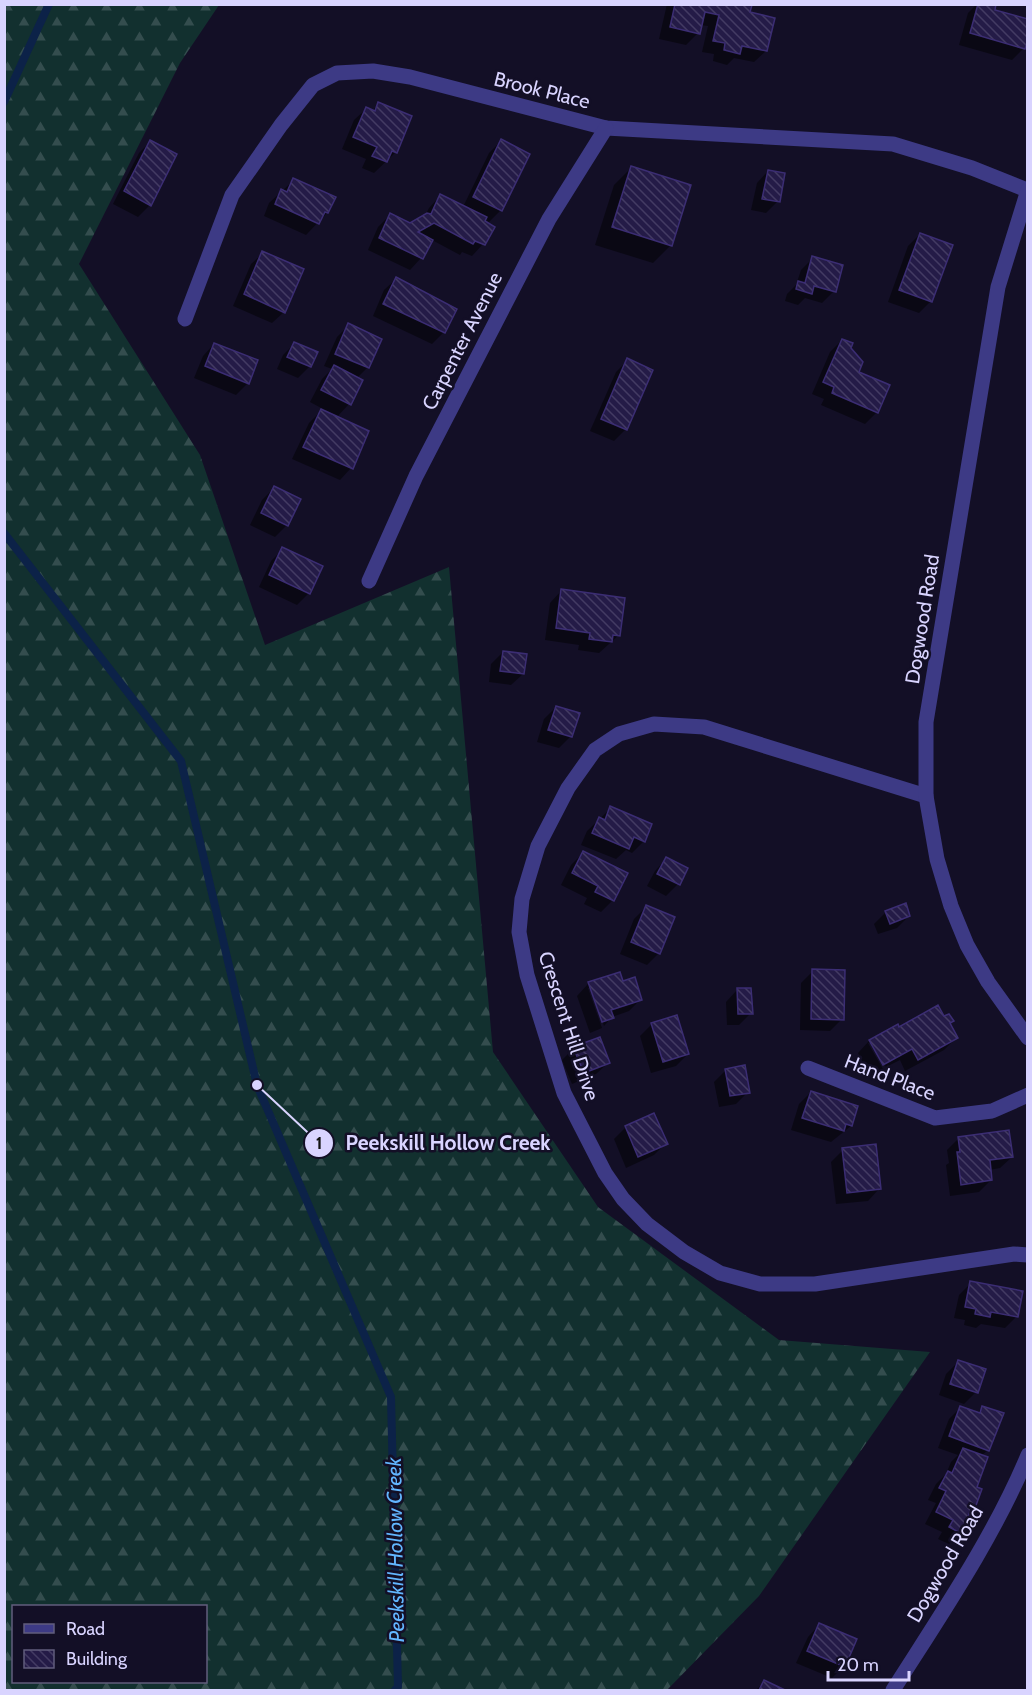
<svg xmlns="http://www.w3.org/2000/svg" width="1032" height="1695" font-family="Cabin,sans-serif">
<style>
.forest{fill:url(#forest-firs);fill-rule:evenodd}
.shadow{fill:#0007}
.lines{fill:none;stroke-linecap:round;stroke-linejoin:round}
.stream{stroke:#0c2248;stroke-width:8}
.building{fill:url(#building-back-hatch);stroke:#3b2d73;stroke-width:1.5}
.minor{stroke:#3d3a85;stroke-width:15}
.tertiary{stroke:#3d3a85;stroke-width:15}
.labels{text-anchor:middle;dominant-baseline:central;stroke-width:5;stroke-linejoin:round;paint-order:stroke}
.street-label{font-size:20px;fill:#d9d4ff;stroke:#130f26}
.water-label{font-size:21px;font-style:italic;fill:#62b6ff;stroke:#130f26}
.leader{fill:none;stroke:#d9d4ff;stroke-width:2}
.callout-dot{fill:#d9d4ff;stroke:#130f26;stroke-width:2}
.mark-label{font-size:18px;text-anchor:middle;font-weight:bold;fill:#111}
.callout-label{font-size:21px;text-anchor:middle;font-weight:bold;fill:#d9d4ff;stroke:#130f26;stroke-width:5;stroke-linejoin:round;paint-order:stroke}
</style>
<defs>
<pattern id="forest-firs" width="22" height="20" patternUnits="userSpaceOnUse" patternTransform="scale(1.5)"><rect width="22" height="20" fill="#12302f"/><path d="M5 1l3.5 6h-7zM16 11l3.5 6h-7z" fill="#344d4e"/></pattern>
<pattern id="building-back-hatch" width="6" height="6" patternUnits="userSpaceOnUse" patternTransform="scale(1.5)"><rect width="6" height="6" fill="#241b47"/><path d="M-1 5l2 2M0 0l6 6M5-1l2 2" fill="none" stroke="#433b63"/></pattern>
</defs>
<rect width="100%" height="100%" fill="#130f26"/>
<!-- forest -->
<path class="forest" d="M 5,4 L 219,5 L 180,63 L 79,264 L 200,455 L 265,645 L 449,567 L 493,1052 L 598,1207 L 779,1340 L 930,1352 L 759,1596 L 667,1690 L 5,1690 ZM 14,1606 L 206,1606 L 206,1682 L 14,1682 Z"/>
<!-- shadow -->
<g class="shadow">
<polygon points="667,4 741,4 750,7 748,13 766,51 754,62 734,58 727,65 713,61 714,54 702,52 708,26 700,25 698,33 686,45 659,39"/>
<polygon points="977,4 993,4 993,11 1024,48 1012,60 959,45 968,13"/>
<polygon points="379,104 396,152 374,173 362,168 366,159 342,149 354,120 366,109 372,111"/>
<polygon points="501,141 501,210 489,222 481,218 483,244 472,256 462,252 460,255 432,240 421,258 410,270 368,250 378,227 390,215 410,225 425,216 429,208 440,196 463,207 489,153"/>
<polygon points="150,142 150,205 138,217 113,204 139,153"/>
<polygon points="631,168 671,245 653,263 595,245 614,185"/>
<polygon points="768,171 778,201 766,213 751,210 757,183"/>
<polygon points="294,180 327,213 306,235 264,216 269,203"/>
<polygon points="920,234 931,301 919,313 888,302 908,246"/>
<polygon points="263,253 284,312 272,323 233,306 251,264"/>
<polygon points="813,258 834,291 822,303 805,298 798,305 785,301 787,294 796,285 801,270"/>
<polygon points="396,279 444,332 432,344 373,316 384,290"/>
<polygon points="349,325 368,367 357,378 349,404 336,418 367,432 351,468 340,480 292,459 309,423 323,409 310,402 322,379 332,369 324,366 337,337"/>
<polygon points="842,340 849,348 857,373 877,412 865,424 821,405 824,399 812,394 830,352"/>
<polygon points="214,344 248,383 236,395 194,378 203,356"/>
<polygon points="294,344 310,366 298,378 277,369 283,355"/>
<polygon points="628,360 651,370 625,430 614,441 590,431 616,372"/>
<polygon points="274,488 287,525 275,537 250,525 262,500"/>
<polygon points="283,549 321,567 309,593 297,605 259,587 271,561"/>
<polygon points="561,591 619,635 599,653 578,650 579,645 545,640 550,603"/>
<polygon points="503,652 523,674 511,685 489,682 491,664"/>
<polygon points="556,707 571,736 559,748 537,742 544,719"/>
<polygon points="611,808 644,841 632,853 626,850 616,859 581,845 587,831"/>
<polygon points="583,853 626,874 613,900 601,912 584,904 587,898 561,885 571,865"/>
<polygon points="666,859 686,869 678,884 666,896 647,886 655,871"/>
<polygon points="646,907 659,953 647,965 620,954 634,919"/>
<polygon points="886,912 909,916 897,928 878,934 874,924"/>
<polygon points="813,971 842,1019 830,1031 800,1030 801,983"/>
<polygon points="619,973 622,983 641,999 629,1011 612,1017 604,1026 591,988 588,988 602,1028 590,1033 577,996 588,984"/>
<polygon points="737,990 751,1013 739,1025 727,1025 726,1002"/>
<polygon points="944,1018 956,1038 944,1050 905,1071 900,1060 886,1067 872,1043 868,1043 883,1069 870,1076 858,1053 869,1041 897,1026 899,1029"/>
<polygon points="652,1024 688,1054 676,1066 651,1073 640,1036"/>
<polygon points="574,1048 608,1063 596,1074 572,1084 562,1060"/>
<polygon points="726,1070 748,1092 736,1104 719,1107 714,1082"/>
<polygon points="811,1092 856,1107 851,1126 831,1142 791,1130 799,1104"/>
<polygon points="653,1115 666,1143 654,1155 626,1168 614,1139 625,1128"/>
<polygon points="959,1138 1012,1157 1000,1168 989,1170 991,1180 979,1192 950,1196 946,1165 949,1163 947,1150"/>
<polygon points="843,1150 879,1189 868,1201 836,1204 831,1162"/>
<polygon points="971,1283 1017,1316 1005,1328 981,1324 976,1328 964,1325 965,1320 954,1318 959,1295"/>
<polygon points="958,1362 976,1392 964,1404 939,1395 946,1374"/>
<polygon points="961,1407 977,1413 982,1408 988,1450 981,1456 973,1507 968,1512 961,1533 949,1544 938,1539 942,1532 925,1524 936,1503 928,1500 936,1484 946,1474 951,1462 958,1455 938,1448 949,1419"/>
<polygon points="819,1625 844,1666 832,1678 796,1663 808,1637"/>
<polygon points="764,1682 781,1690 756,1690"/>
</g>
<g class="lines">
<!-- stream -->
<g class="stream">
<polyline points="4,102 49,4"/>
<polyline points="4,533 181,761 257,1085 391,1397 398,1687 395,1690"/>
</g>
</g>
<!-- building -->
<g class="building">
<polygon points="675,4 752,5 750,12 775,18 767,51 742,46 740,54 724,50 725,43 713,41 719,15 705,12 700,34 670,27"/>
<polygon points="978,4 996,4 995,10 1028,19 1028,40 1025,49 970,33"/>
<polygon points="378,102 412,116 397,153 392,151 387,162 372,156 377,147 353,137 366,107 375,111"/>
<polygon points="501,139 530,154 502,211 473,197"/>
<polygon points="150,140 177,154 151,206 124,191"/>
<polygon points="631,166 691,185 672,246 612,227"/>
<polygon points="768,170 785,173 780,202 762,199"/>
<polygon points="293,178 336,197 328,213 325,212 319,224 275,204 281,189 287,192"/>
<polygon points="440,194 487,217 485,221 495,227 485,245 475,241 473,244 434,223 418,232 433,240 423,259 379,238 390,213 410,223 427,213 431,214"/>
<polygon points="920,233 953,245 932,302 899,290"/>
<polygon points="262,251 304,269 285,313 244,294"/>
<polygon points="812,256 843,265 836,292 814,286 812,294 796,289 798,281 805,283"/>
<polygon points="396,277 457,309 445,333 383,304"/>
<polygon points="348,323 382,339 369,368 335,354"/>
<polygon points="842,339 853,343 851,348 863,362 859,372 890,385 878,413 832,393 834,387 823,382"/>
<polygon points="294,342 318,352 311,367 287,357"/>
<polygon points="214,343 258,360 249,384 205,366"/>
<polygon points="627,358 653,370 627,430 601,419"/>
<polygon points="334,365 363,380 351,405 321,390"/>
<polygon points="321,409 369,431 353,469 303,447"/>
<polygon points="274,486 301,499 288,526 261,513"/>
<polygon points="282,547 323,566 310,594 269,575"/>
<polygon points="561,589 625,598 620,636 613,635 612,642 589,639 590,633 556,628"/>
<polygon points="503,651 527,654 524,674 500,671"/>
<polygon points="556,706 580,713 572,737 548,730"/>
<polygon points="610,806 652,824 645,842 634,837 629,849 592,833 599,817 605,820"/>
<polygon points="583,851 628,873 614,901 595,892 598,886 572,873"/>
<polygon points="666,857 688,868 680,885 657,874"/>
<polygon points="906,903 910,916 890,924 885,911"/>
<polygon points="646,905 675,917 660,954 631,942"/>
<polygon points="812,969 845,970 844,1020 811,1019"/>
<polygon points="620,972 623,981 635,977 642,1000 611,1010 614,1018 602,1022 588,982"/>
<polygon points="737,988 751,988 753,1014 738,1014"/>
<polygon points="938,1005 944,1016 949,1014 954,1021 950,1023 958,1038 918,1060 912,1049 883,1065 869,1040 898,1024 899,1027"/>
<polygon points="677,1015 689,1054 663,1062 651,1023"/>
<polygon points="600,1037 610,1063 584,1073 573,1047"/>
<polygon points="745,1065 750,1093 730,1096 725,1069"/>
<polygon points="811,1091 858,1106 852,1126 846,1124 844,1131 802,1118"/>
<polygon points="654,1113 668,1144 638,1157 625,1126"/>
<polygon points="1009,1130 1013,1157 990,1160 992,1180 961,1185 957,1152 960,1152 958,1137"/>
<polygon points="876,1144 881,1189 847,1193 842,1148"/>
<polygon points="970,1281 1023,1291 1018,1317 991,1312 990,1317 975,1314 976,1309 965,1307"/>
<polygon points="958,1360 986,1369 978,1393 950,1384"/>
<polygon points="960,1406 980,1413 982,1406 1004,1413 989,1451 949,1436"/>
<polygon points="963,1448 988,1457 977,1487 982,1489 975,1508 972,1506 962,1534 949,1527 953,1520 936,1512 946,1491 939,1488 948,1471 952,1473"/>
<polygon points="819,1623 857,1639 845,1667 807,1651"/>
<polygon points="764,1680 785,1690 759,1690"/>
</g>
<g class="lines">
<!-- minor -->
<g class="minor">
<polyline points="185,319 232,195 281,125 313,85 337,73 373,71 410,77 606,128 893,144 972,168 1027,190"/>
<polyline points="369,581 416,476 549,219 606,128"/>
<polyline points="926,796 704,727 654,724 619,734 595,750 568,788 538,846 522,899 519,932 527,975 564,1093 605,1173 623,1199 647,1224 684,1252 720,1273 760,1284 815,1284 1014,1254 1028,1255"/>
<polyline points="808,1068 935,1118 992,1111 1028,1095"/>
</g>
<!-- tertiary -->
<g class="tertiary">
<polyline points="1028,190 998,287 926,722 926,796 937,859 951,906 967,945 988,982 1028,1038"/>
<path d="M 893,1690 C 940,1616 994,1537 1028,1455"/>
</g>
</g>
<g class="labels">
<!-- street labels -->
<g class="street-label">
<text transform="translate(542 90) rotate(14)">Brook Place</text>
<text transform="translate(462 341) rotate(-63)">Carpenter Avenue</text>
<text transform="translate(922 619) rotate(-81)">Dogwood Road</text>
<text transform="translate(569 1026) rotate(72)">Crescent Hill Drive</text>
<text transform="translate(890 1077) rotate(21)">Hand Place</text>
<text transform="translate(945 1564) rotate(-60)">Dogwood Road</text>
</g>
<!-- water labels -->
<g class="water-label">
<text transform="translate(395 1550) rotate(-91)">Peekskill Hollow Creek</text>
</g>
</g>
<!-- callouts -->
<path class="leader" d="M257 1085L319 1143"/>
<g class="callout-dot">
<circle cx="257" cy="1085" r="6"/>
<circle cx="319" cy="1143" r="15"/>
</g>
<g class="mark-label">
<text x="319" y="1149">1</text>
</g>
<g class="callout-label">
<text x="448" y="1150">Peekskill Hollow Creek</text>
</g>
<!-- border -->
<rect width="1032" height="1695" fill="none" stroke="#d9d4ff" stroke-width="12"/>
<!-- legend -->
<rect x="12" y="1605" width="195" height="78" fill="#130f26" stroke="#625e7d" stroke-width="1.5"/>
<rect x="24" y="1624" width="30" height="9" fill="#3d3a85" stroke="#625e7d" stroke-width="1.5"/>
<text x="66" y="1635" font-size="18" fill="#d9d4ff">Road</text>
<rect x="24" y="1650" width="30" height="18" fill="url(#building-back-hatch)" stroke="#625e7d" stroke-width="1.5"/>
<text x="66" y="1665" font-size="18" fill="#d9d4ff">Building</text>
<!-- scale -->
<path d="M828 1671v9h81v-9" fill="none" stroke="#d9d4ff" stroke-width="3"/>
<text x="837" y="1671" font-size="18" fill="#d9d4ff" stroke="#130f26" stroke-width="4.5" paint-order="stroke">20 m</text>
</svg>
